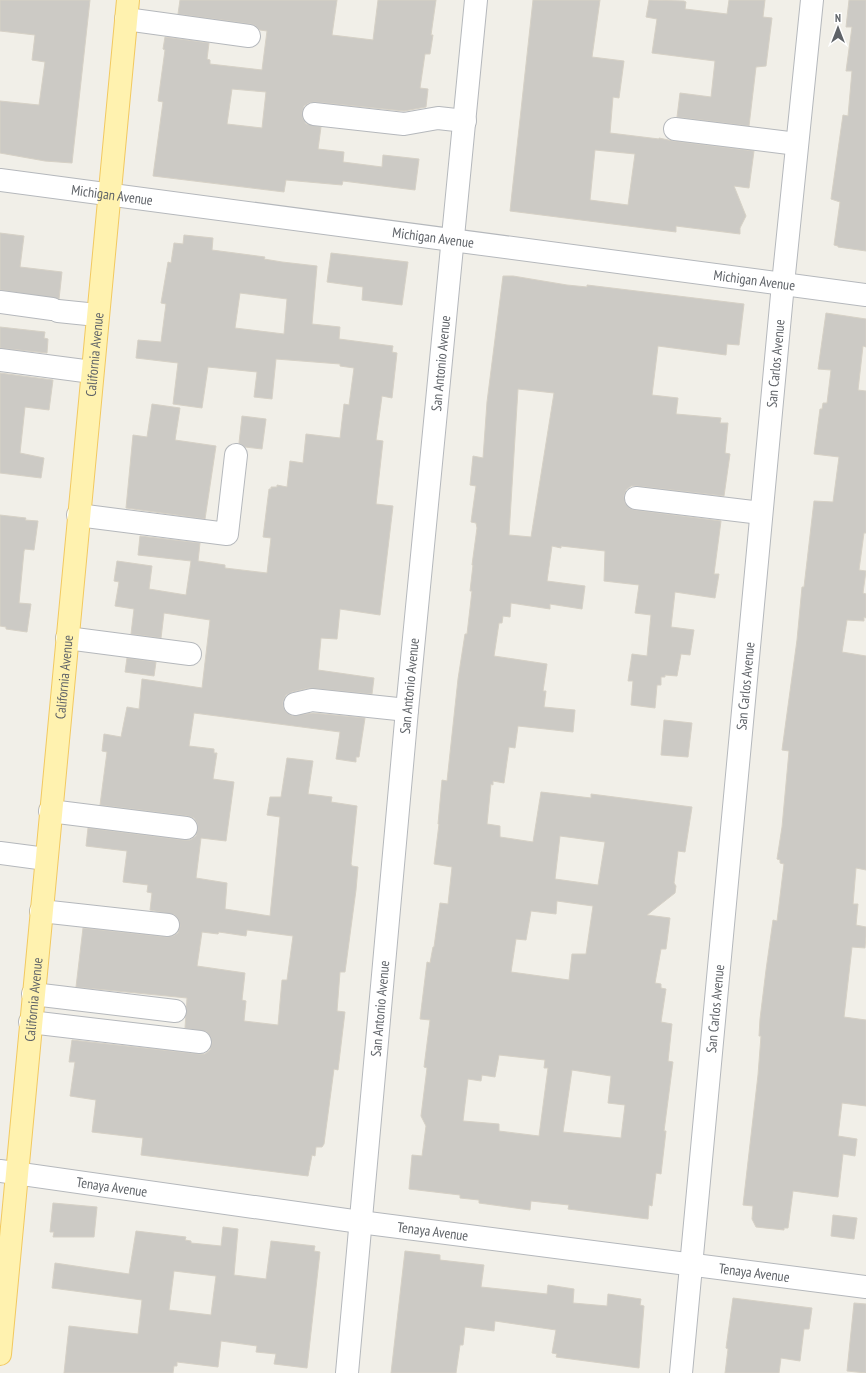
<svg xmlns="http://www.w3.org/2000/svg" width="866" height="1373" font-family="'PT Sans Narrow',sans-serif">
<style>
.building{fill:#cccac5;stroke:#d6d1c6;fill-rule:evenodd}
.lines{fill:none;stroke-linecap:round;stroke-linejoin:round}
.minor-casing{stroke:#b5b8bc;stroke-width:24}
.major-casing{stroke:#f2c960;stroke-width:24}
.minor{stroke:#fff;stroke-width:22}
.major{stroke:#fff2af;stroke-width:22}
.labels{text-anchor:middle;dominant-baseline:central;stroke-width:3;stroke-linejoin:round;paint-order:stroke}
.street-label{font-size:14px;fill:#5f6368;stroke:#fff}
</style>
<rect width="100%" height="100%" fill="#f1efe8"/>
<!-- building -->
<g class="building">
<polygon points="0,0 90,0 72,163 45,161 0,153 0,101 39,105 45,62 32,60 35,35 0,31"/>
<path d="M 180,0 L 337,0 L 332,35 L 373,40 L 378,0 L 436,0 L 431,35 L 433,35 L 430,54 L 425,54 L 420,88 L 428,89 L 426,107 L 404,111 L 315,102 L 309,103 L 304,106 L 302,113 L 303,119 L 306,124 L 321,127 L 318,149 L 344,152 L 343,162 L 382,167 L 383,155 L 419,159 L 415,190 L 343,181 L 342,185 L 286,180 L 284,192 L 153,176 L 163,102 L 158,101 L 165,50 L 163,49 L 165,37 L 209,43 L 207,59 L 210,60 L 210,64 L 262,70 L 267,31 L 260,30 L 256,26 L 251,24 L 178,14 ZM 232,89 L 266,92 L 262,128 L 227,124 Z"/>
<path d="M 533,0 L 600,0 L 592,57 L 624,61 L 619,98 L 613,97 L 610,133 L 659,139 L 659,138 L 673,141 L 754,151 L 749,188 L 734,186 L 746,216 L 740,228 L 740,234 L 676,226 L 676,232 L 510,211 ZM 595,150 L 635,154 L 628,205 L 590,200 Z"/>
<polygon points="649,0 684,1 686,2 685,9 727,14 729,0 765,0 763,17 772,18 766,66 756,67 749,126 677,117 680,93 711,97 715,61 652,53 657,19 646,17"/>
<polygon points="849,0 866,0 866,251 838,247 838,246 834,245 840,202 831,199 843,115 848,116 852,71 846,71 852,27 846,27"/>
<polygon points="0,233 24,236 20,267 62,272 59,299 0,290"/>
<path d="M 184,235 L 213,238 L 212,250 L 265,257 L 264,259 L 282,262 L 317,266 L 312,324 L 340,327 L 339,339 L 393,346 L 392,352 L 397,353 L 392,398 L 382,396 L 376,440 L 383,441 L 376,504 L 393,506 L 380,615 L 340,609 L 337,639 L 321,638 L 318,670 L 374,678 L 372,694 L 309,688 L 292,692 L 286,695 L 283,701 L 283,706 L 286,712 L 292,716 L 313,713 L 365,718 L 359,757 L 356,757 L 356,762 L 336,759 L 340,732 L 194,713 L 189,746 L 214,749 L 214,753 L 217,753 L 213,779 L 234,782 L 226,841 L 201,838 L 196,878 L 227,883 L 225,909 L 270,916 L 280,817 L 267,815 L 270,797 L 281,797 L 287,758 L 313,761 L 308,794 L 332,797 L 331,802 L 357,806 L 351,864 L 352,866 L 358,867 L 356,890 L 345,972 L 340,972 L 337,1011 L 345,1012 L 338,1070 L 334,1069 L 324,1144 L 322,1147 L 316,1147 L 315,1156 L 312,1155 L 308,1176 L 141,1155 L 143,1138 L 92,1132 L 96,1100 L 70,1096 L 75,1062 L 69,1062 L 72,1040 L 199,1054 L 205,1054 L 210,1050 L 212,1043 L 211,1037 L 207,1032 L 185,1028 L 187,998 L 76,987 L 83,928 L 167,937 L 173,936 L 178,933 L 180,926 L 179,920 L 175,915 L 150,910 L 152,893 L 147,892 L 148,885 L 123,882 L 127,851 L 86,846 L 88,828 L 184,840 L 190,840 L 196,836 L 198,829 L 197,823 L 194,818 L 188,816 L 100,805 L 107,752 L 102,751 L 104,734 L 121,737 L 127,707 L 139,709 L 142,679 L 202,688 L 210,620 L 164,613 L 161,638 L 131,634 L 134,609 L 115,606 L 119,582 L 114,581 L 117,561 L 152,566 L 149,589 L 186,595 L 191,561 L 138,555 L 140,536 L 200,543 L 198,561 L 225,565 L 225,568 L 267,573 L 271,538 L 263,537 L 269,489 L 271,489 L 271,487 L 277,487 L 277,485 L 287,487 L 290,461 L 303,463 L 306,434 L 340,438 L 344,404 L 349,405 L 354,368 L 340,366 L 340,364 L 276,359 L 272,399 L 254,397 L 257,372 L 208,367 L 202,408 L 173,404 L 178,363 L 136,358 L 138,340 L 161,342 L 166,304 L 161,303 L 168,262 L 171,263 L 174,243 L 183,244 ZM 240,293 L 287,299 L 284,334 L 235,328 ZM 247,930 L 293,936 L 287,980 L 282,980 L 278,1025 L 244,1021 L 246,1001 L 242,1000 L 245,973 L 197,966 L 202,932 L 218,934 L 219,932 L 246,936 Z"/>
<polygon points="331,253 408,262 402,305 362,300 363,287 327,282"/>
<path d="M 503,276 L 513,276 L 567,285 L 587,287 L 587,285 L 744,304 L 739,345 L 727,344 L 726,355 L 658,346 L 652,395 L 678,398 L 676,414 L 721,418 L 720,423 L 728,423 L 725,453 L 730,454 L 724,496 L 637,486 L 631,486 L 626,490 L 624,496 L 625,503 L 629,508 L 635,510 L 721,521 L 714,574 L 719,574 L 715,598 L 675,592 L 671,627 L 694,630 L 690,655 L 681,654 L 677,676 L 665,675 L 665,677 L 661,677 L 661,685 L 657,685 L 655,708 L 631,705 L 633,681 L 628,681 L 632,654 L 647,656 L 651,615 L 635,613 L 639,585 L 604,581 L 605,551 L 561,546 L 561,548 L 552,546 L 547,581 L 585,586 L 582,609 L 550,604 L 550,609 L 511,603 L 510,617 L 503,616 L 502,623 L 499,623 L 494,656 L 547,664 L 543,691 L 546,691 L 544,707 L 575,710 L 573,732 L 518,726 L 515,748 L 509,747 L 504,783 L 493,781 L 493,785 L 491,784 L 487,824 L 500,826 L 500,837 L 533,842 L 541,792 L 591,798 L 591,794 L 692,807 L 685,852 L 678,851 L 674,883 L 676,886 L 675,893 L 647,915 L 670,918 L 666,949 L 661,949 L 655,983 L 661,984 L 661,988 L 666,989 L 661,1022 L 672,1024 L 668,1061 L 673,1062 L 664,1131 L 666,1131 L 661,1174 L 656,1173 L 652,1206 L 649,1205 L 648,1219 L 568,1209 L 569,1205 L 531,1201 L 530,1210 L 479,1203 L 479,1200 L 460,1198 L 460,1195 L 409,1189 L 412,1155 L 422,1156 L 426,1126 L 421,1116 L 427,1068 L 424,1067 L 430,1020 L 420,1019 L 427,962 L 430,963 L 433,947 L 434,947 L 440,903 L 448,904 L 452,867 L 434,864 L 439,824 L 438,824 L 442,780 L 447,781 L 458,679 L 465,634 L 467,634 L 472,591 L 470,591 L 473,565 L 472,565 L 477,528 L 476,523 L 471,522 L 476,486 L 470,485 L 473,456 L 483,458 L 487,402 ZM 518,389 L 554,393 L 531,537 L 509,535 ZM 560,836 L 605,842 L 598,885 L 555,879 ZM 557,901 L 593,906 L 586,954 L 572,954 L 569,980 L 511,972 L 516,939 L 526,940 L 531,911 L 556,914 ZM 499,1055 L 545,1060 L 544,1068 L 548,1068 L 539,1136 L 499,1131 L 499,1124 L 463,1121 L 468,1079 L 481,1081 L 482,1075 L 495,1077 ZM 572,1070 L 611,1076 L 608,1103 L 625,1105 L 621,1138 L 563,1132 Z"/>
<polygon points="826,313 866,319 866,347 863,346 858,390 866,391 866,533 864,533 859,570 866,571 863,593 866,594 866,618 864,617 864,621 847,620 842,652 866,656 866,870 856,868 853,904 858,904 856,925 866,927 866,937 865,948 852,947 844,1017 866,1020 866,1106 842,1103 838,1136 857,1139 855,1156 843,1154 838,1197 793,1191 788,1228 784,1228 784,1230 756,1227 752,1219 753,1206 743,1205 758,1075 761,1036 759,1036 760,1019 766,970 773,920 777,921 784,864 780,863 780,860 777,859 782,827 789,751 782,750 797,640 802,587 804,587 814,501 833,502 839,457 814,454 820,409 822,409 823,403 827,403 831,370 818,369"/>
<polygon points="0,327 45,332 44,338 48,339 47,353 0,348"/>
<polygon points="0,373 53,380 49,410 25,407 20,453 44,458 41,478 0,473"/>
<polygon points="152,404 180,408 175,440 216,446 205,519 126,508 133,435 147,437"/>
<polygon points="242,416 266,419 262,449 245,447 239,443"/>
<polygon points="0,515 26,518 25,520 38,521 34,550 25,549 24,551 19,603 31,604 27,632 6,629 6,627 0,626"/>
<polygon points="127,658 156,662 154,676 125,672"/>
<polygon points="664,720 692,723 688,757 661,755"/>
<polygon points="53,1203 97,1207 94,1237 53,1237 54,1232 50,1232"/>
<polygon points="833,1215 857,1218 854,1239 831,1236"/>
<path d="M 223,1227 L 238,1229 L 234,1275 L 266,1279 L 271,1241 L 315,1246 L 314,1251 L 320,1252 L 307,1368 L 274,1364 L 276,1354 L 256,1352 L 257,1346 L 221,1341 L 218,1367 L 177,1362 L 177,1366 L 174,1366 L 173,1373 L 64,1373 L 69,1326 L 138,1334 L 142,1300 L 52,1288 L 55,1263 L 129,1274 L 136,1231 L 186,1237 L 185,1240 L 191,1241 L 191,1243 L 221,1246 ZM 174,1271 L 216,1276 L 211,1315 L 169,1310 Z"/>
<polygon points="405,1251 440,1255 440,1260 484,1265 481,1287 547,1294 548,1285 574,1289 573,1303 607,1306 608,1294 641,1299 640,1305 644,1306 639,1368 556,1357 557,1354 552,1353 556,1330 495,1321 494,1331 465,1327 463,1345 460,1345 456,1373 391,1373"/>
<polygon points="733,1298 812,1308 809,1329 804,1329 800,1361 781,1358 779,1373 725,1373 728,1349 726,1348"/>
<polygon points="854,1303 866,1304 866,1373 847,1371"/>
</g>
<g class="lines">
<!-- minor casing -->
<g class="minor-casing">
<g id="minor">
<polyline points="126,19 249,36"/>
<polyline points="314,114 404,124 438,118 465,121"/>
<polyline points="675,129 797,144"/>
<path id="s1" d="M 0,180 L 866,295"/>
<polyline points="0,302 52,309"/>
<polyline points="58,311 97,315"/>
<polyline points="0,360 92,372"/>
<polyline points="636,498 761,513"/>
<polyline points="78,515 227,534 236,455"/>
<polyline points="67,638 190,654"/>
<polyline points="295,704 312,700 407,710"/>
<polyline points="50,811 186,828"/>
<polyline points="0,853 46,859"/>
<polyline points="41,911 168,925"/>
<polyline points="33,994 175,1011"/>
<polyline points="30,1022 200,1042"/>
<path id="s2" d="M 0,1171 L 360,1222 L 866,1287"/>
<path id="s3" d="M 347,1373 L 407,710 L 476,0"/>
<path id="s4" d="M 681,1373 L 783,284 L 812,0"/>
</g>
</g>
<!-- major casing -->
<g class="major-casing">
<g id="major">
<path id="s5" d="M 0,1354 L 128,0"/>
</g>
</g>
<!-- minor -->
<use href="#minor" class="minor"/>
<!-- major -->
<use href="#major" class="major"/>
</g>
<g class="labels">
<!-- street labels -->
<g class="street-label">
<text stroke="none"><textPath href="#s1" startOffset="113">Michigan Avenue</textPath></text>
<text stroke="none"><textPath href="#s1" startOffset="437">Michigan Avenue</textPath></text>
<text stroke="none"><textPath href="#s1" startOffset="761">Michigan Avenue</textPath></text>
<text stroke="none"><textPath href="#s5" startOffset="1004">California Avenue</textPath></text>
<text stroke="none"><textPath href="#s3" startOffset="1014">San Antonio Avenue</textPath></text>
<text stroke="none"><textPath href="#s4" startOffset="1014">San Carlos Avenue</textPath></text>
<text stroke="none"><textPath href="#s5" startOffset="680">California Avenue</textPath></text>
<text stroke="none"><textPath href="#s3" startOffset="690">San Antonio Avenue</textPath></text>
<text stroke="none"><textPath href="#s4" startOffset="690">San Carlos Avenue</textPath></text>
<text stroke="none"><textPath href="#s5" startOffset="356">California Avenue</textPath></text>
<text stroke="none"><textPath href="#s3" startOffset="366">San Antonio Avenue</textPath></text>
<text stroke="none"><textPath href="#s4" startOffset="366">San Carlos Avenue</textPath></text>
<text stroke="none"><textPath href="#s2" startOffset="113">Tenaya Avenue</textPath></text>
<text stroke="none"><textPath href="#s2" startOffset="437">Tenaya Avenue</textPath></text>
<text stroke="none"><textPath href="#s2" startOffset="761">Tenaya Avenue</textPath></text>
</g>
</g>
<!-- north arrow -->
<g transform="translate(838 28)" stroke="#ffffff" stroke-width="3" paint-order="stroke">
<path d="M0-3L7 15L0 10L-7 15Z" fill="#5f6368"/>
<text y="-6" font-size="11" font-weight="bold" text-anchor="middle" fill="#5f6368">N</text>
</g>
</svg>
